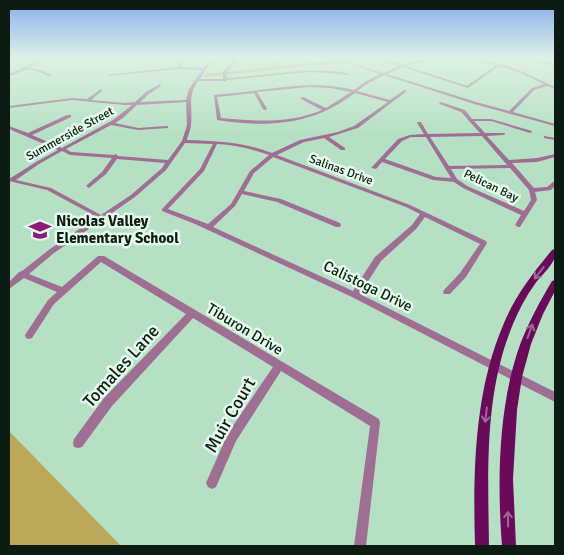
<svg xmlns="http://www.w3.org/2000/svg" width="564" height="555" font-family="Signika,sans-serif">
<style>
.green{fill:#bba859}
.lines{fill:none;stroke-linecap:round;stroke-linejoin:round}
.minor{fill:#9f6e93;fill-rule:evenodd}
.major{fill:#690a5b;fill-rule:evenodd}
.oneway{stroke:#9b6a95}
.labels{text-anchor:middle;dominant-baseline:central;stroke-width:5;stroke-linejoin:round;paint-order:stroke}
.far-street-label{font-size:12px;fill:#0c1c13;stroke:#e5fbec}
.poi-label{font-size:15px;font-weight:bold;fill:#0c1c13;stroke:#e5fbec;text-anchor:start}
.street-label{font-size:15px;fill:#0c1c13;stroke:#e5fbec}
.near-street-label{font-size:18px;fill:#0c1c13;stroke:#e5fbec}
</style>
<rect width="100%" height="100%" fill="#b5e0c3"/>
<!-- green -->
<g class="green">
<polygon points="355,58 386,58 203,77 205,74"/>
<polygon points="9,430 9,431 121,546 9,546"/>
</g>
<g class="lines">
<!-- minor -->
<g class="minor">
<path d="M 40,58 L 44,58 L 28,68 L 42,70 L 51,75 L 51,77 C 47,76 44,74 40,72 C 26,67 21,72 9,76 L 9,74 L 30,64 Z"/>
<polygon points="109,58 113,58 110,61 108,61"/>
<path d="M 180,58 L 184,58 L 182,67 L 204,68 L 211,58 L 213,58 L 200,79 L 223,79 L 223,72 L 235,58 L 239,58 L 227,72 L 227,78 C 268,76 307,66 348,73 L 347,75 L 328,73 L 309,72 L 227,80 L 225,82 L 223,81 L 198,81 C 187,98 193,106 191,124 C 191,129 188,135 187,140 C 217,141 243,142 272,153 L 300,140 L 338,132 L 354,126 L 388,102 L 355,93 C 313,125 269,128 217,120 L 214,95 C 224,94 234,93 245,92 C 282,87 317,81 354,90 L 365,82 L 380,74 L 333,58 L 336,58 L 383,73 L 399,66 L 385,62 L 386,60 L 403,65 L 419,60 L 438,58 L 461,58 L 484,61 L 508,66 L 523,72 L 555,87 L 555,89 L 547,86 L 534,90 L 513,112 L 555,124 L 555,126 L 474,104 L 384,75 L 367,84 L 357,91 L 390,100 L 404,90 L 407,91 L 358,128 L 329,137 L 345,148 L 345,150 L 341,150 L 324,138 L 304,142 L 277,155 L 410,205 L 486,241 L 487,243 L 466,277 L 450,294 L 444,294 L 443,292 L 444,290 L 460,273 L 480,244 L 425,217 L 416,229 L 381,261 L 360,294 L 555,392 L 555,402 L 352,297 L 195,224 L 162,211 L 162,209 L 200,169 L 213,144 L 185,143 L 166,170 L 135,197 L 54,253 L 29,274 L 62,287 L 98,256 L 104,256 L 379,419 L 380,423 L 366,546 L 354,546 L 370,426 L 281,371 L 236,441 L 216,487 L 212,489 L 208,487 L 206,483 L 228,433 L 273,367 L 193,318 L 112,406 L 82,447 L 78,448 L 74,447 L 73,443 L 74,439 L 104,398 L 186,314 L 101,262 L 54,304 L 32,338 L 29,339 L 26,338 L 25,335 L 48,300 L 57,292 L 24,278 L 9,289 L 9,282 L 19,272 L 22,271 L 50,249 L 97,217 L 47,190 L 9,181 L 9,179 L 36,162 L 58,150 L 9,129 L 9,126 L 28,133 L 67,115 L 71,115 L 71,117 L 32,135 L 62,148 L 113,120 L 132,105 L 124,105 L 72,100 L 9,108 L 9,106 L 72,98 L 87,99 L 101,89 L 102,91 L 91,100 L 124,103 L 135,102 L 146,92 L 160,84 L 161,86 L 149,94 L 140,102 L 186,100 L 189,89 L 202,70 L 180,69 L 109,76 L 107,75 L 178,67 ZM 438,60 L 473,61 L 496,65 L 467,86 L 406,66 L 419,62 ZM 499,66 L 521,73 L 544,84 L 532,88 L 509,111 L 476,102 L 387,74 L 403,67 L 468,88 ZM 309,87 L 330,88 L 351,92 L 326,108 L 303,97 L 301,97 L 301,99 L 322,110 C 290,124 255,121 221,118 L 217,97 L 254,93 L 263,109 L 265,110 L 267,109 L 257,92 ZM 186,102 L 187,125 L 182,141 L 168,160 L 118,156 L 116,154 L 114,155 L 71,152 L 66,149 L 111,125 L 138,130 L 168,128 L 168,126 L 166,126 L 138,128 L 115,123 L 123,118 L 137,105 ZM 217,144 C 235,145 252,149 269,155 L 250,171 L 231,204 L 208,224 L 168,209 L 204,171 ZM 62,151 L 70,155 L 112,158 L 102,172 L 87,185 L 86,186 L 89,188 L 106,174 L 117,159 L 165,163 L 162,168 L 131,195 L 101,215 L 51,188 L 16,180 L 39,164 ZM 273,157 L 406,207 L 420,214 L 412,225 L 375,257 L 353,291 L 213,227 L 235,206 L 242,194 L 277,202 L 336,227 L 340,227 L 341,225 L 340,223 L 281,199 L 244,191 L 254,173 Z"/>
<polygon points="277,58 280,58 274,65 272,65"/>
<polygon points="525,58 530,58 555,64 555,66"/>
<path d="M 441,102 L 465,110 L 472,119 L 491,119 L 532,131 L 532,132 L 530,133 L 491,121 L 474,121 L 485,133 L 505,133 L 505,134 L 503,135 L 487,136 L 509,160 L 537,158 L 555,154 L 555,157 L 537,162 L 512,163 L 534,188 L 547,187 L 553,182 L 555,181 L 555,186 L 551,190 L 535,192 L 537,200 L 520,227 L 518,227 L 515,225 L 521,215 L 463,188 L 454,182 L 433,180 L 382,162 L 376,169 L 371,168 L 398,139 L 410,135 L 424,134 L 417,123 L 417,122 L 421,122 L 428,134 L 480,133 L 461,112 L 440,104 L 439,103 ZM 482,136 L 507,165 L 449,166 L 430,137 ZM 411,137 L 426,137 L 451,178 L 436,177 L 385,159 L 402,141 ZM 510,168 L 529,190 L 531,200 L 524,211 L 467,186 L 457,179 L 451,169 Z"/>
<polygon points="544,136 555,138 555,140 544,138"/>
</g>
<!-- major -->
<g class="major">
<path d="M 555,249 C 555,250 556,255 555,256 C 554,264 540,277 535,284 C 526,296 519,310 513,324 C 484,393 488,472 489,546 L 475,546 C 473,472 474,392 504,323 C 515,296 533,273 552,250 Z"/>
<path d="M 555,280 L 555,291 L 543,314 L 531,344 L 522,377 L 517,410 L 513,479 L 516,546 L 502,546 C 497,481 498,404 521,342 C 530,320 540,301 552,281 Z"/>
</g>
</g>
<!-- one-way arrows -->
<defs><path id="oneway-shaft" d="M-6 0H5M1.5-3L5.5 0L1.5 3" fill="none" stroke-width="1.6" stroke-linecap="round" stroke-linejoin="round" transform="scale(1.25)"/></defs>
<g class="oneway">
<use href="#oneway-shaft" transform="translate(539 273) rotate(128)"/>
<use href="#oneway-shaft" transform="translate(530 331) rotate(-70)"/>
<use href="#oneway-shaft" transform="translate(486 415) rotate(97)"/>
<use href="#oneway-shaft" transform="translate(508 519) rotate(-91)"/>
</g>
<!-- sky -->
<linearGradient id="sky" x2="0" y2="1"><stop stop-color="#88aeee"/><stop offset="0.43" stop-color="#def1e4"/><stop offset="1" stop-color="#def1e4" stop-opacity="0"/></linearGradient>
<rect width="564" height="135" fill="url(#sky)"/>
<!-- icons -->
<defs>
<g id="school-bare" transform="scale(1.725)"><path d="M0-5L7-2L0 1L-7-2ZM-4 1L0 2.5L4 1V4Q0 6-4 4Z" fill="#8d1a7b" stroke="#e5fbec" stroke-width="2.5" paint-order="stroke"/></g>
</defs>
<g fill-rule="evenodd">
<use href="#school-bare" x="40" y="230"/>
</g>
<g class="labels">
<!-- far-street labels -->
<g class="far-street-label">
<text transform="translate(70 134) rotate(-29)">Summerside Street</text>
<text transform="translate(341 170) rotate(20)">Salinas Drive</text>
<text transform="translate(491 186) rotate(26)">Pelican Bay</text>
</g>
<!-- poi labels -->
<g class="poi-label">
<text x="56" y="221">Nicolas Valley<tspan x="56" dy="17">Elementary School</tspan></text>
</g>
<!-- street labels -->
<g class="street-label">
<text transform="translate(368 286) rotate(26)">Calistoga Drive</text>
<text transform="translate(245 329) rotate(31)">Tiburon Drive</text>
</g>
<!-- near-street labels -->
<g class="near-street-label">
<text transform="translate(121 366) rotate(-48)">Tomales Lane</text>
<text transform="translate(230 415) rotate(-60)">Muir Court</text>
</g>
</g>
<!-- border -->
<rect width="564" height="555" fill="none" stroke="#0c1c13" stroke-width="20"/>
</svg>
